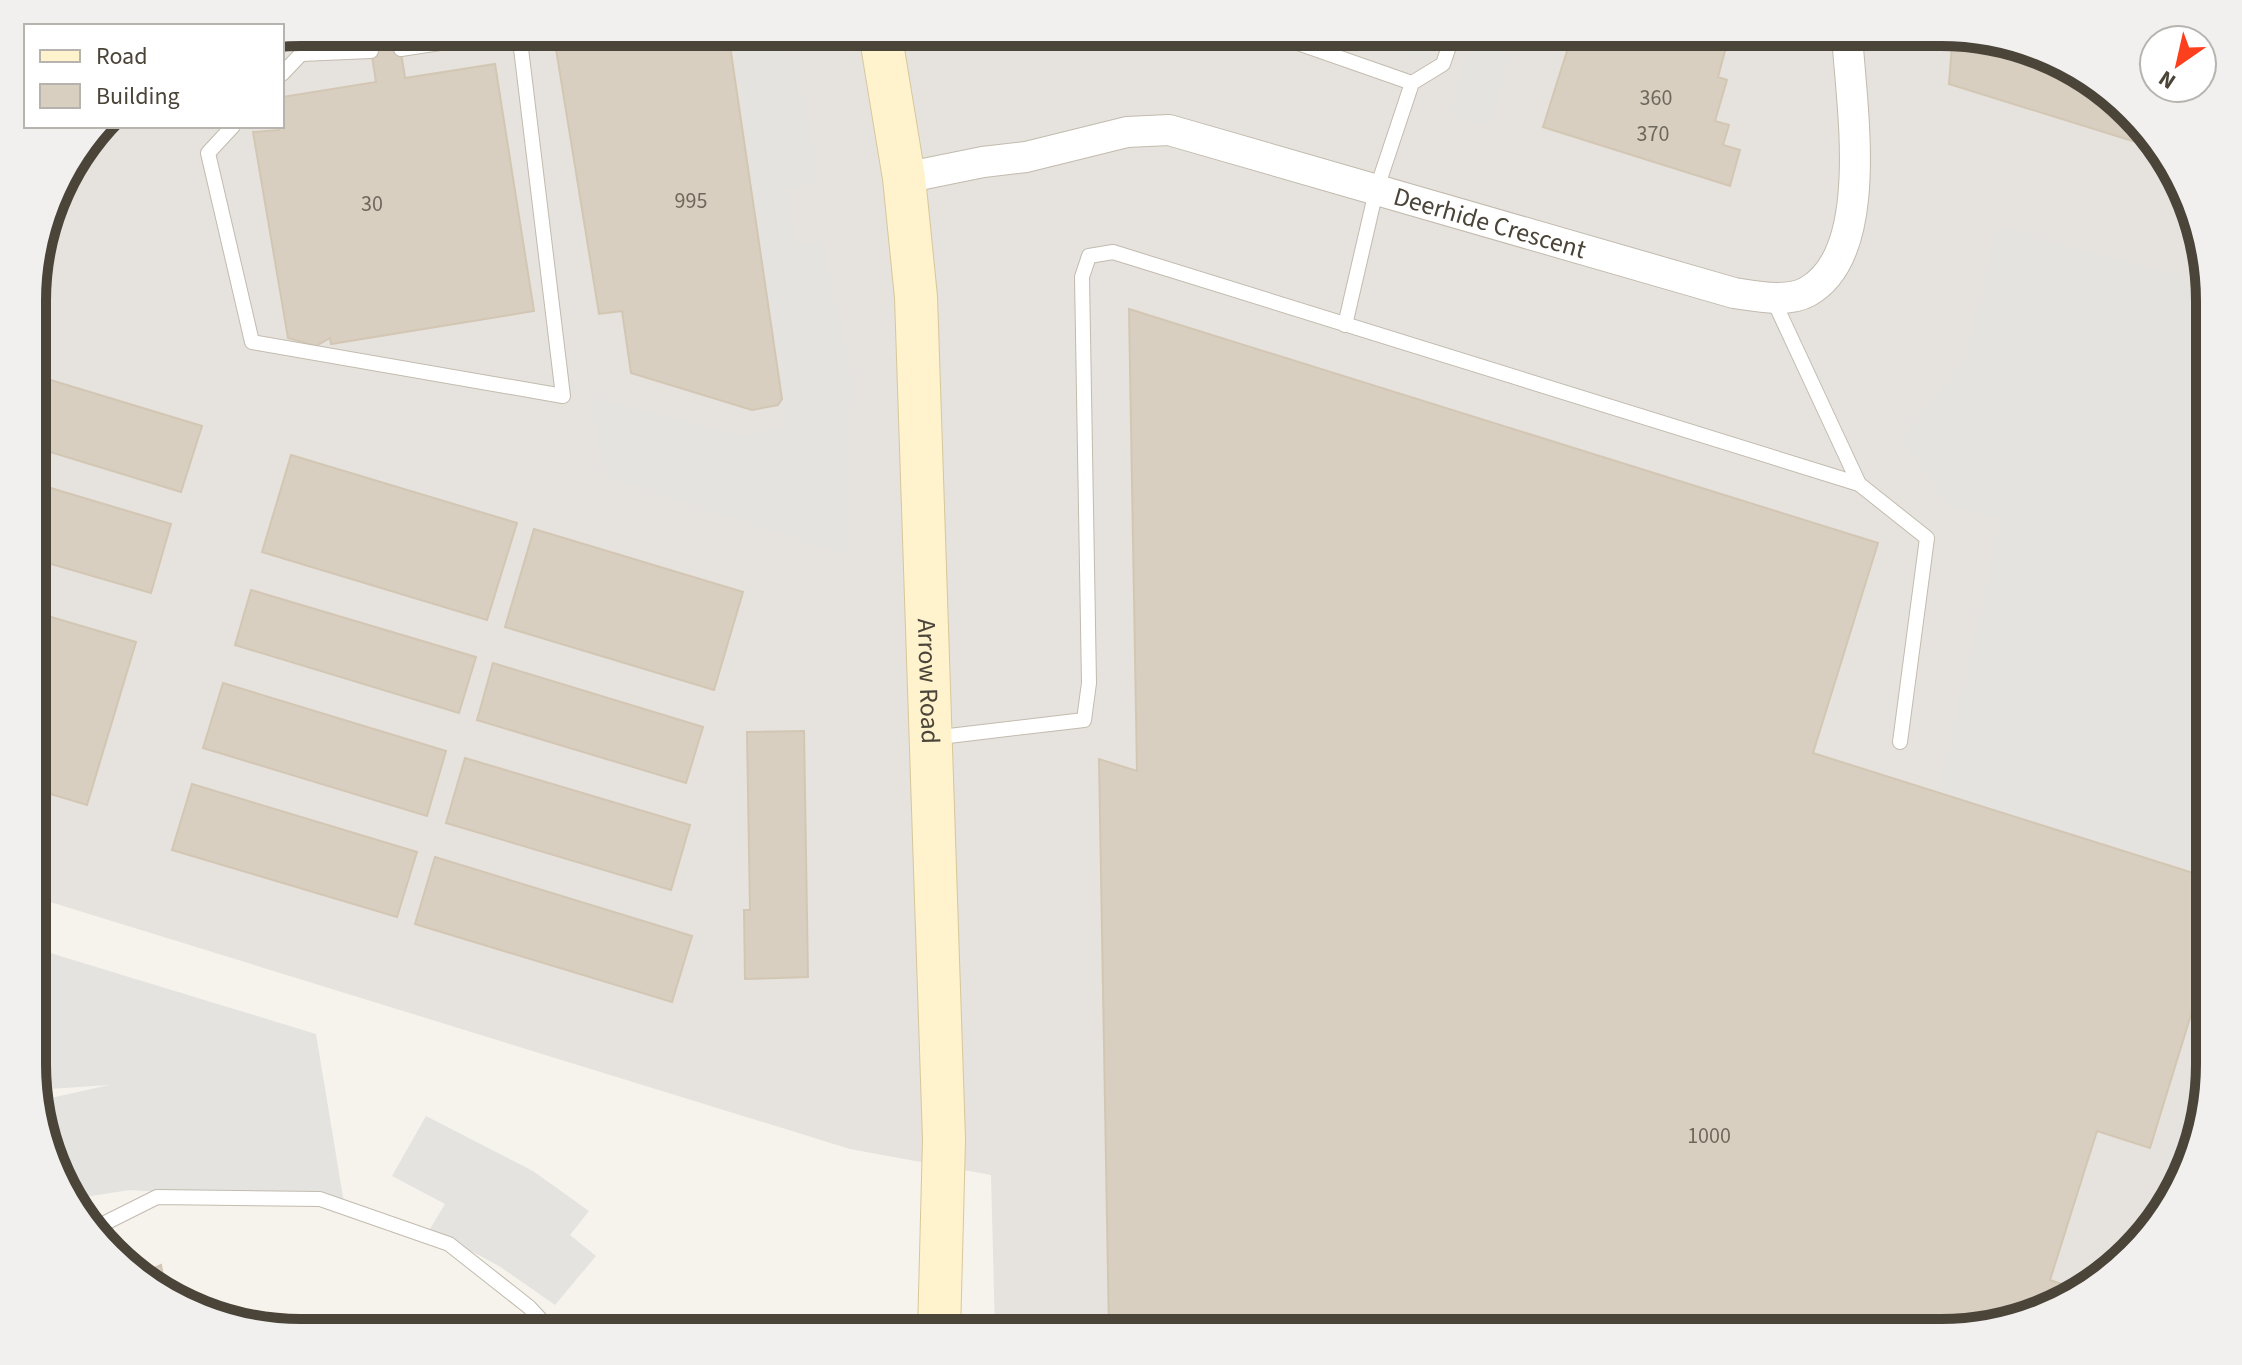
<svg xmlns="http://www.w3.org/2000/svg" width="2242" height="1365" font-family="'Source Sans 3',sans-serif">
<style>
.industrial{fill:#e6e2dd}
.parking{fill:#e5e3e0}
.building{fill:#d8cfc1;stroke:#d3c7b4;stroke-width:2}
.lines{fill:none;stroke-linecap:round;stroke-linejoin:round}
.lane-casing{stroke:#c2bbae;stroke-width:16}
.street-casing{stroke:#c2bbae;stroke-width:32}
.secondary-casing{stroke:#d6c79b;stroke-width:44}
.lane{stroke:#fff;stroke-width:14}
.street{stroke:#fff;stroke-width:30}
.secondary{stroke:#fff3cd;stroke-width:42}
.labels{text-anchor:middle;dominant-baseline:central;stroke-width:7;stroke-linejoin:round;paint-order:stroke}
.number-label{font-size:22px;fill:#6e675b}
.street-label{font-size:26px;fill:#4b4439;stroke:#fff}
.rim{fill:none;stroke:#4b4439;stroke-width:10}
</style>
<rect width="100%" height="100%" fill="#f6f3ec"/>
<!-- industrial -->
<polygon class="industrial" points="301,32 1942,32 2011,41 2090,77 2174,166 2209,283 2209,1082 2165,1213 2075,1297 1958,1332 995,1333 991,1175 850,1149 34,897 34,266 60,181 102,126 282,126 282,36"/>
<!-- parking -->
<g class="parking">
<polygon points="733,32 792,32 818,183 787,190 793,247 821,240 852,377 844,554 606,477 589,395 738,436 784,427"/>
<polygon points="1330,32 1414,32 1434,38 1427,62"/>
<polygon points="1473,32 1517,32 1489,126 1448,114"/>
<polygon points="1998,226 2209,285 2209,873 1938,794 1993,557 1999,517 1950,508 1902,438 1964,361"/>
<polygon points="34,948 316,1034 344,1203 130,1190 72,1199 39,1113 51,1098 109,1085 34,1090"/>
<polygon points="2209,996 2209,1082 2165,1213 2146,1231 2178,1121"/>
<polygon points="426,1116 533,1171 589,1211 570,1235 596,1256 555,1305 499,1266 430,1229 445,1204 392,1176"/>
</g>
<!-- building -->
<g class="building">
<polygon points="631,32 728,32 782,399 778,405 752,410 631,373 622,311 599,314 556,49 562,42"/>
<polygon points="1573,32 1730,32 1718,77 1727,80 1715,121 1729,125 1723,145 1740,150 1730,186 1543,127"/>
<polygon points="398,33 405,78 495,64 534,311 331,344 330,338 316,346 288,338 253,132 279,130 279,126 282,126 282,97 376,82 369,37"/>
<polygon points="1953,33 2011,41 2090,77 2158,149 1949,84"/>
<polygon points="1129,309 1878,543 1813,753 2209,878 2209,956 2150,1148 2097,1131 2050,1280 2082,1291 2075,1297 1959,1332 1109,1333 1099,759 1137,771"/>
<polygon points="34,375 202,426 181,492 34,447"/>
<polygon points="291,455 517,523 487,620 262,552"/>
<polygon points="34,483 171,524 151,593 34,559"/>
<polygon points="534,529 743,592 714,690 505,627"/>
<polygon points="251,590 476,657 459,713 235,645"/>
<polygon points="34,612 136,642 87,805 34,789"/>
<polygon points="493,663 703,727 686,783 477,720"/>
<polygon points="223,683 446,751 427,816 203,748"/>
<polygon points="804,731 808,977 745,979 744,910 750,910 747,732"/>
<polygon points="465,758 690,825 671,890 446,823"/>
<polygon points="192,784 417,852 397,917 172,850"/>
<polygon points="435,857 692,936 672,1002 415,924"/>
<polygon points="161,1265 167,1296 152,1288 139,1275"/>
</g>
<g class="lines">
<!-- lane casing -->
<g class="lane-casing">
<g id="lane">
<polyline points="1266,32 1412,83 1376,191 1345,325"/>
<polyline points="401,49 511,32"/>
<polyline points="301,54 371,51"/>
<polyline points="282,74 301,54 307,32"/>
<polyline points="1412,83 1443,64 1454,32"/>
<polyline points="233,126 208,153 252,342 563,396 519,32"/>
<polyline points="1772,297 1859,484"/>
<polyline points="932,738 1084,720 1089,683 1082,277 1089,256 1113,252 1859,484 1927,538 1900,742"/>
<polyline points="93,1229 157,1197 320,1199 449,1244 529,1307 553,1333"/>
</g>
</g>
<!-- street casing -->
<g class="street-casing">
<g id="street">
<path id="s1" d="M 904,178 L 983,162 L 1026,157 L 1127,132 L 1169,130 L 1734,293 C 1755,296 1787,303 1807,292 C 1878,253 1850,99 1847,32"/>
</g>
</g>
<!-- secondary casing -->
<g class="secondary-casing">
<g id="secondary">
<path id="s2" d="M 880,32 L 904,178 L 916,297 L 944,1140 L 939,1333"/>
</g>
</g>
<!-- lane -->
<use href="#lane" class="lane"/>
<!-- street -->
<use href="#street" class="street"/>
<!-- secondary -->
<use href="#secondary" class="secondary"/>
</g>
<g class="labels">
<!-- number labels -->
<g class="number-label">
<text x="1656" y="98">360</text>
<text x="1653" y="134">370</text>
<text x="691" y="201">995</text>
<text x="372" y="204">30</text>
<text x="1709" y="1136">1000</text>
</g>
<!-- street labels -->
<g class="street-label">
<text stroke="none"><textPath href="#s1" startOffset="604">Deerhide Crescent</textPath></text>
<text stroke="none"><textPath href="#s2" startOffset="652">Arrow Road</textPath></text>
</g>
</g>
<!-- crop -->
<path d="M0 0H2242V1365H0ZM301 46H1941A255 255 0 0 1 2196 301V1064A255 255 0 0 1 1941 1319H301A255 255 0 0 1 46 1064V301A255 255 0 0 1 301 46Z" fill="#f1f0ef" fill-rule="evenodd"/>
<path class="rim" d="M301 46H1941A255 255 0 0 1 2196 301V1064A255 255 0 0 1 1941 1319H301A255 255 0 0 1 46 1064V301A255 255 0 0 1 301 46Z"/>
<!-- legend -->
<rect x="24" y="24" width="260" height="104" fill="#ffffff" stroke="#b7b4b0" stroke-width="2"/>
<rect x="40" y="50" width="40" height="12" fill="#fff3cd" stroke="#b7b4b0" stroke-width="2"/>
<text x="96" y="64" font-size="24" fill="#4b4439">Road</text>
<rect x="40" y="84" width="40" height="24" fill="#d8cfc1" stroke="#b7b4b0" stroke-width="2"/>
<text x="96" y="104" font-size="24" fill="#4b4439">Building</text>
<!-- north arrow -->
<g transform="translate(2178 64) rotate(214)"><circle r="38" fill="#ffffff" stroke="#b7b4b0" stroke-width="2"/>
<path d="M0-6L14 30L0 20L-14 30Z" fill="#fc3f1d"/>
<text y="-12" font-size="22" font-weight="bold" text-anchor="middle" fill="#4b4439">N</text>
</g>
</svg>
